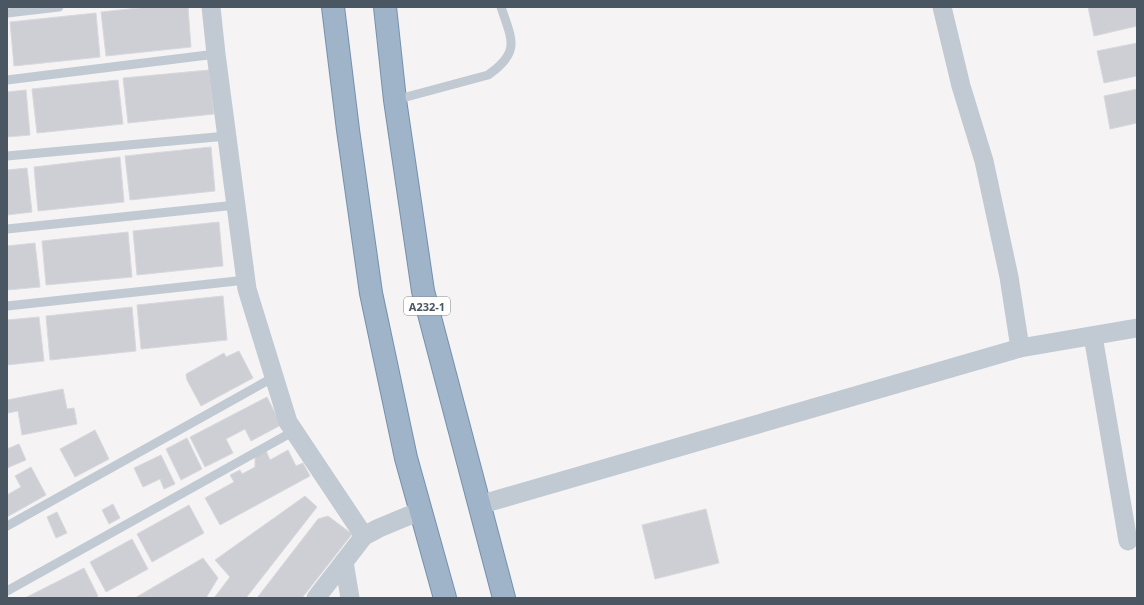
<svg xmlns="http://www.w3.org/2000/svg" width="1144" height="605" font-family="'Noto Sans',sans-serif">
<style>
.building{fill:#cdcfd5;stroke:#d7d9de}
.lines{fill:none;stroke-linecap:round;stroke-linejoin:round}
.trunk-casing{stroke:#7690ad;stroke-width:24}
.service{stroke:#c1cad2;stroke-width:9}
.minor{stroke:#c1cad2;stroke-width:19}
.trunk{stroke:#9fb4c9;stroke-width:22}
.labels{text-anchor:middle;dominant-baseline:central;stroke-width:3;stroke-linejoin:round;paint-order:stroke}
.shield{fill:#fff;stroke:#808990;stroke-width:1}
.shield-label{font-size:11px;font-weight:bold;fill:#4a5661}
</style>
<rect width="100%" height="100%" fill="#f5f3f3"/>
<!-- building -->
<g class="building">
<polygon points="148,7 188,7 191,47 106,56 101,12"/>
<polygon points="1088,7 1137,7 1137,26 1094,36"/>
<polygon points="96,13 100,57 14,66 10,22"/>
<polygon points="1137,43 1137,76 1104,83 1097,51"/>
<polygon points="209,70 214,114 128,123 123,78"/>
<polygon points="118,80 123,124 37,133 32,89"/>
<polygon points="1137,89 1137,123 1110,129 1104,96"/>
<polygon points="26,90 30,135 7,137 7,92"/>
<polygon points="211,147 215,191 130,200 125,156"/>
<polygon points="120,157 124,202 38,211 34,167"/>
<polygon points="27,168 32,212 7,215 7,170"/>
<polygon points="219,222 223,266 137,275 133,231"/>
<polygon points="128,232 132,277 46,285 42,241"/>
<polygon points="35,243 40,287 7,290 7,246"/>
<polygon points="223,296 227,340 141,349 137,305"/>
<polygon points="132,307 136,351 50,360 46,316"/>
<polygon points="39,317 44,361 7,365 7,320"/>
<polygon points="239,351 253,378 201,406 187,380 186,374 224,353 226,357"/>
<polygon points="63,389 67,409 74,408 77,424 22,435 18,411 8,413 7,400"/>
<polygon points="267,397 281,425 251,441 245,429 226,439 233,453 205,467 190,437"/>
<polygon points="95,430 109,459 75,477 60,449"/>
<polygon points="187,438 202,469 181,480 166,449"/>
<polygon points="19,444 26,460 7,468 7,449"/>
<polygon points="288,450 296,466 303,463 310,476 220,525 205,498 234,482 230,475 240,470 242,474 255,467 255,457 266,451 270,460"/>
<polygon points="161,455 175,484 164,489 160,479 143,487 134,468"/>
<polygon points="31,467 46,495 7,517 7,495 21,487 15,476"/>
<polygon points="305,496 317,507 246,598 214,598 230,577 215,560"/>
<polygon points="113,504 120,518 109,524 102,510"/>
<polygon points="189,505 204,533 152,562 137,534"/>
<polygon points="706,509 719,563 655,579 642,525"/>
<polygon points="57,512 67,533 56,538 47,517"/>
<polygon points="328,516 352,534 302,598 257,598 318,519"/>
<polygon points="132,539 148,569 106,592 90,562"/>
<polygon points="203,558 218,578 206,598 135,598"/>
<polygon points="84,568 98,596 95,598 25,598"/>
</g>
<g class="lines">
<!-- trunk casing -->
<g class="trunk-casing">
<g id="trunk">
<polyline points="333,7 348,130 371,293 406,458 445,598"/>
<polyline points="385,7 395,100 423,291 504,598"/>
</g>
</g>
<!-- service -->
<g class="service">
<polyline points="7,13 59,7"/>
<polyline points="7,80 216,54"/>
<path d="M 395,100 L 488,75 C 521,52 512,40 501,7"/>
<polyline points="7,156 227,136"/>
<polyline points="7,229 236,205"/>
<polyline points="7,306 246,280"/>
<polyline points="7,526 274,377"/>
<polyline points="7,591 294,431"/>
</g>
<!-- minor -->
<g class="minor">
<polyline points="211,7 216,54 247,289 288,422 364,536"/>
<polyline points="942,7 961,86 984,161 1009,277 1020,348"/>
<polyline points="1093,336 1128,541"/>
<polyline points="479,505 1020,348 1137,328"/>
<polyline points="344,562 350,598"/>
<polyline points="316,598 364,536 379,528 420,511"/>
</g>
<!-- trunk -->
<use href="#trunk" class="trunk"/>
</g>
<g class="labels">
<!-- shield labels -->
<rect class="shield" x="404" y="297" width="46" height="18" rx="3"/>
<g class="shield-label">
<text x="427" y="306">A232-1</text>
</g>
</g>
<!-- border -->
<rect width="1144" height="605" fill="none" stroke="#4a5661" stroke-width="16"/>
</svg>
